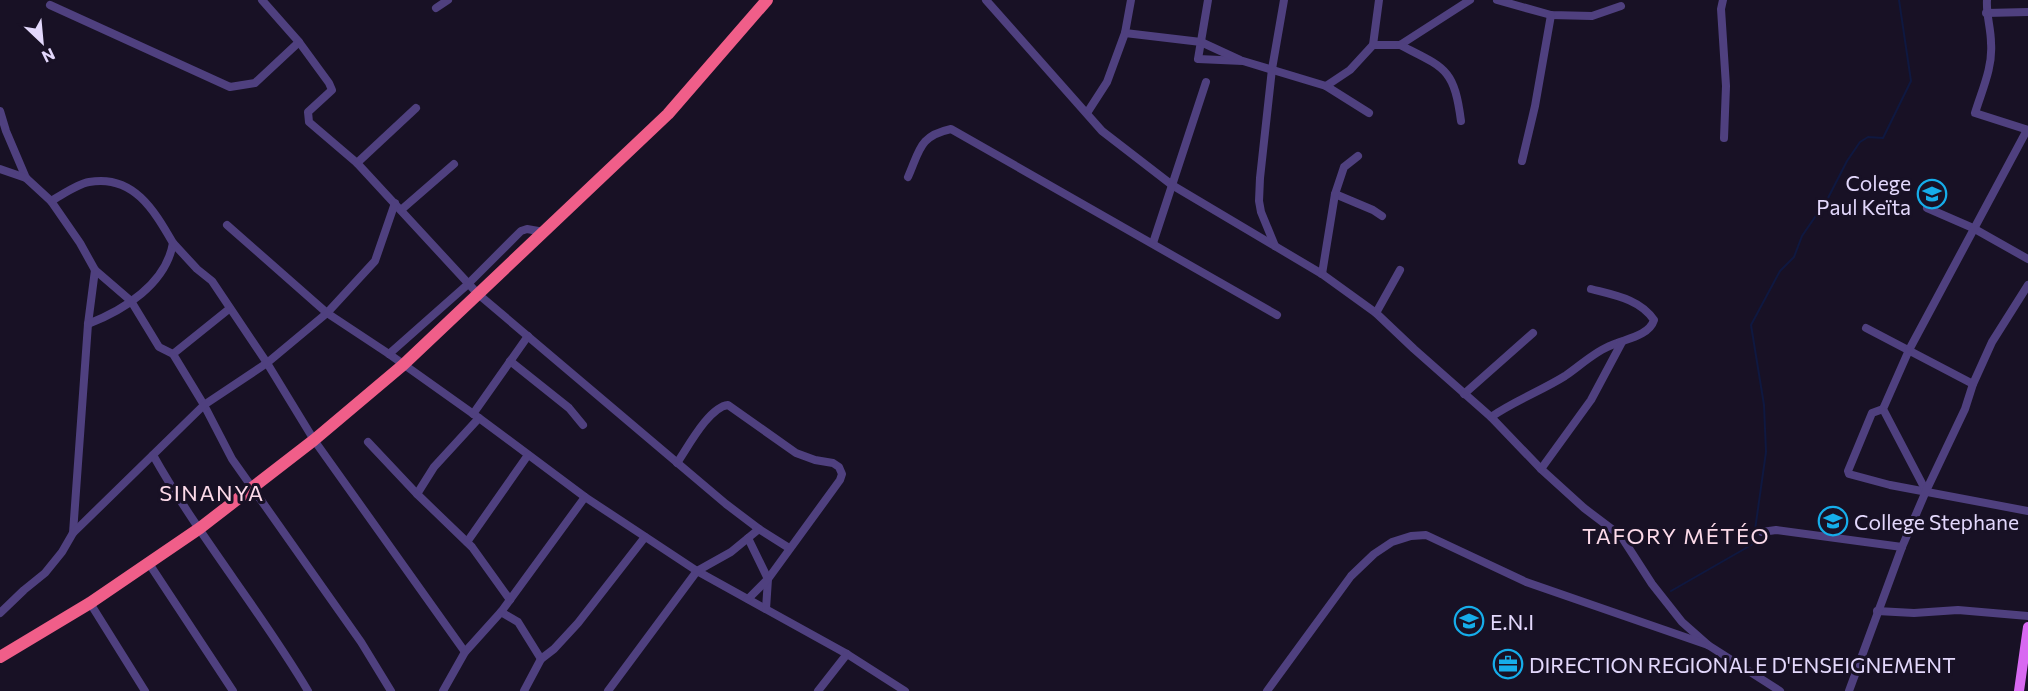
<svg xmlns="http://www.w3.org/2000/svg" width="2028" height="691" font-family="Commissioner,sans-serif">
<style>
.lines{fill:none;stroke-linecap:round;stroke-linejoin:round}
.stream{stroke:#0f1840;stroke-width:2}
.minor{stroke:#4f407f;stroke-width:8}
.major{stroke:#d869f1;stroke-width:10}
.highway{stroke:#f05e89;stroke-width:12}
.labels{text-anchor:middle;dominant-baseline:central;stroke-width:6;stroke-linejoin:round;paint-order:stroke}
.poi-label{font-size:21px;fill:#e3d8fc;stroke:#181125;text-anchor:start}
.neighbourhood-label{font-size:22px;letter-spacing:1.5px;fill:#fcdae9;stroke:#181125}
</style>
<rect width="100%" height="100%" fill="#181125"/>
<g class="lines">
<!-- stream -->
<polyline class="stream" points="1671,591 1753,544 1766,452 1764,405 1751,325 1780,271 1794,257 1802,236 1828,198 1847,161 1860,142 1868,137 1883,138 1911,81 1899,0"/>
<!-- minor -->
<g class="minor">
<polyline points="262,0 299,42 329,83 332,90 308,112 309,122 357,163 478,294 726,504 759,529 789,548"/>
<polyline points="986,0 1102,131 1172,185 1322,274 1376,313 1414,349 1491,417 1541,469 1584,508 1621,536 1652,584 1682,622 1708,645"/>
<polyline points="1208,0 1198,59 1243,61 1326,86 1350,70 1373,45 1400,45 1470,0"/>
<polyline points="1497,0 1551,15 1592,16 1621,6"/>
<polyline points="1723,0 1721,9 1726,86 1724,138"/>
<path d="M 1987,0 C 1986,15 1991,28 1991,43 C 1993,67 1982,90 1975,113 L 2028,130"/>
<polyline points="50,5 230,87 255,83 299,42"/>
<polyline points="436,8 448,0"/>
<polyline points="1986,13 2028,12"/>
<polyline points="1125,33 1201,42 1240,60"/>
<polyline points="1373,45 1379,0"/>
<path d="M 1400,45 C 1445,68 1454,68 1461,121"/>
<polyline points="1326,86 1369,113"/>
<polyline points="0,111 6,131 26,178 51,201 80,243 95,270 88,324 73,533 62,552 45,573 24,590 0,613"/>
<polyline points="1087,113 1107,82 1125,33 1131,0"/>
<polyline points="1522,161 1535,106 1551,15"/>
<polyline points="357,163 416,108"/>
<polyline points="0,169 26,178"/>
<path d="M 908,177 C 920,150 919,136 951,129 L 1277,315"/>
<polyline points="1335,194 1373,210 1382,216"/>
<path d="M 51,201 C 62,195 77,184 89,182 C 133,174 154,210 173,243 C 166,284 124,310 88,324"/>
<polyline points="1927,208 1973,228 2028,259"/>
<polyline points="401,210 454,164"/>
<polyline points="227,225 327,313 389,354 479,418 585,497 697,571 847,654 905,691"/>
<polyline points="173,243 197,269 212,281 267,363 314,440 465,652"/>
<polyline points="1153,243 1206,82"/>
<polyline points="1275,246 1261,212 1259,201 1260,178 1272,69 1284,0"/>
<polyline points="95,270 131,301 159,347 173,354"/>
<polyline points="1322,274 1335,194 1344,167 1358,156"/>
<polyline points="229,309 173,354 204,405 232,459 361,642 391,691"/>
<polyline points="1376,313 1400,270"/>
<polyline points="1866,328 1973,384"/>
<polyline points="389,354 467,285 521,231 527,229 544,232"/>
<polyline points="510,361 569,408 583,425"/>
<polyline points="1464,394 1533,333"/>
<polyline points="1883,409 1872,413 1848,471 1849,474 1890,485 2028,511"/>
<polyline points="473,414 528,336"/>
<path d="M 1491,417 C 1514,401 1541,391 1565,376 C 1580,366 1595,351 1612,345 C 1625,339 1649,336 1654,320 C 1640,299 1614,295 1591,289"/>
<polyline points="479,418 434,467 417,494 472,547 510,600"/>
<polyline points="368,442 417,494"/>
<path d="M 153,455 C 199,537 260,610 308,691"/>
<path d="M 677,463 C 688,447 709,407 728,405 L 796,453 L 815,460 L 833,463 L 839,467 L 842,474 L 840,480 L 768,579 L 766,609"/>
<polyline points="1541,469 1591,400 1622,342"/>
<polyline points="1926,491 1883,409 1909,350 2027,130"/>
<polyline points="1762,532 1776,530 1902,547"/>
<polyline points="73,533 204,405 267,363 327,313 375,261 395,203"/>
<polyline points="467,542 528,455"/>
<polyline points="148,562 233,691"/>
<polyline points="748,599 768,579 748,538"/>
<polyline points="90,603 145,691"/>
<polyline points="1877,611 1914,613 1958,610 2028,616"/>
<polyline points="501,612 518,622 541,659"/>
<polyline points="443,691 465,652 501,612 585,497"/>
<polyline points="524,691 541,659 554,649 578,623 645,537"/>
<polyline points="608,691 697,571 731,552 759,529"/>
<polyline points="818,691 847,654"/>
<polyline points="1267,691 1351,576 1374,554 1392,542 1411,536 1426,535 1526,582 1708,645 1780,691"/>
<polyline points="1849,691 1902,547 1926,491 1965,409 1973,384 1992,342 2028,285"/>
</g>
<!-- major -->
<polyline class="major" points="2019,691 2028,627"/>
<!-- highway -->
<polyline class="highway" points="0,657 90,603 200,528 314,440 403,365 668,114 767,0"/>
</g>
<!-- icons -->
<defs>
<g id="university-ring" transform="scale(1.5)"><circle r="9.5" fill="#181125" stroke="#16adea" stroke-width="1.5"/><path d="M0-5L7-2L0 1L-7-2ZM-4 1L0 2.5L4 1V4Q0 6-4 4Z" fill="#16adea"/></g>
<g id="office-ring" transform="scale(1.5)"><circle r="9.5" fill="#181125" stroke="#16adea" stroke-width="1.5"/><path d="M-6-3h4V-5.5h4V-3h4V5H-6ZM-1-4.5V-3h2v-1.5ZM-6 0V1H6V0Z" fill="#16adea"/></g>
</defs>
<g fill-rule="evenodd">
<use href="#university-ring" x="1932" y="194"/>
<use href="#university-ring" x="1833" y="521"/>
<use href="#university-ring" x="1469" y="621"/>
<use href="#office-ring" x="1508" y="664"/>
</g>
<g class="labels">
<!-- poi labels -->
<g class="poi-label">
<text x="1911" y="182" text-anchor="end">Colege<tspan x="1911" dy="24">Paul Keïta</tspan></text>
<text x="1854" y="521">College Stephane</text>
<text x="1490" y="621">E.N.I</text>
<text x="1529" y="664">DIRECTION REGIONALE D'ENSEIGNEMENT</text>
</g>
<!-- neighbourhood labels -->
<g class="neighbourhood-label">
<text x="212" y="492">SINANYA</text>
<text x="1676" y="535">TAFORY MÉTÉO</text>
</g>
</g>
<!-- north arrow -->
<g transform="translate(42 42) rotate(154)" stroke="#181125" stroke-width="4.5" paint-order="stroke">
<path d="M0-4.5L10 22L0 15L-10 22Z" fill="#e3d8fc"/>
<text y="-9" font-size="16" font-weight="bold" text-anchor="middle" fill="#e3d8fc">N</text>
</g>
</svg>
